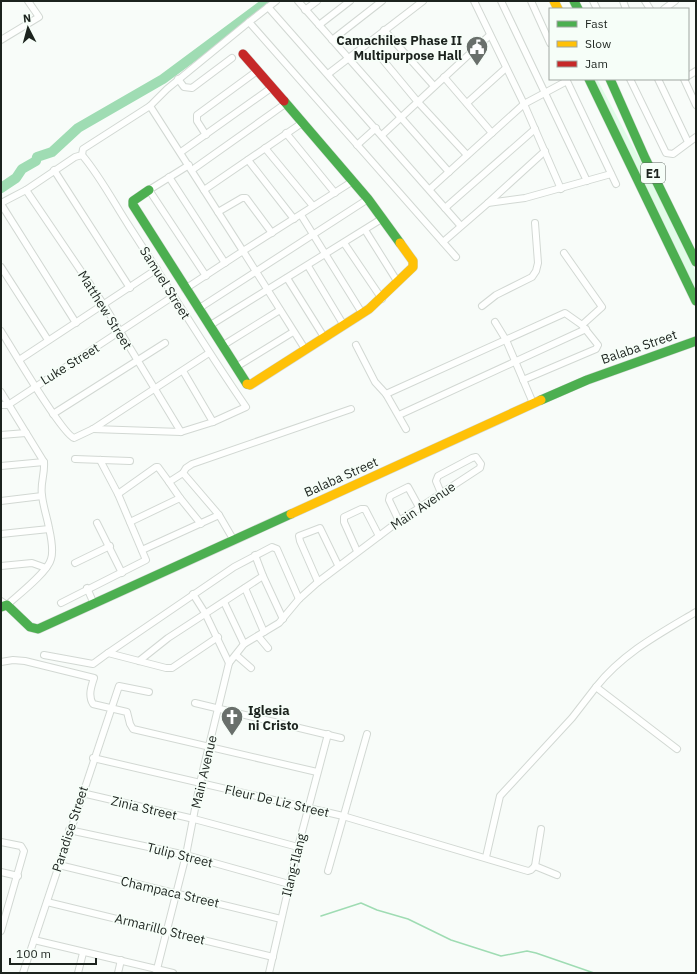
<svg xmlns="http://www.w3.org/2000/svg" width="697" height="974" font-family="'IBM Plex Sans',sans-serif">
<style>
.green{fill:#e0fce7}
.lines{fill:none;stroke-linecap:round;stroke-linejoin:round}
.stream{stroke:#9fdcb3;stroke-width:1.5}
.river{stroke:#9fdcb3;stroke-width:10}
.street-casing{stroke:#d2d8d3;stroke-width:8}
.fast-casing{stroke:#d2d8d3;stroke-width:10}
.slow-casing{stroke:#d2d8d3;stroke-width:10}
.jam-casing{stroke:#d2d8d3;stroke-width:10}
.street{stroke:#fefffe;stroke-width:6}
.fast{stroke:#4caf50;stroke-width:9}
.slow{stroke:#ffc107;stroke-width:9}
.jam{stroke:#c62828;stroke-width:9}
.labels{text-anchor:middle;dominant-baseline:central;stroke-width:3.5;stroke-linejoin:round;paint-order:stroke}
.shield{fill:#f6fef8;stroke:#5d655f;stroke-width:1}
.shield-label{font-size:12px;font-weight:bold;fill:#1c231e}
.poi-label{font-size:13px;font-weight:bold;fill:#1c231e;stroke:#f6fef8;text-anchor:end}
.street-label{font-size:13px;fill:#1c231e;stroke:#f6fef8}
</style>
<rect width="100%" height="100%" fill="#f8fcf9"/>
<!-- green -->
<polygon class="green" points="592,79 597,79 664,205 696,272 696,297"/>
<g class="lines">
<!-- stream -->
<polyline class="stream" points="321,916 361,903 377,910 408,919 451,940 501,956 527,951 536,953 594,973"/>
<!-- river -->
<polyline class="river" points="1,188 16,178 22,169 36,161 37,157 52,152 78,128 163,79 268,1"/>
<!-- street casing -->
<g class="street-casing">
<g id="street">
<polyline points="276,1 249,22 456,257"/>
<polyline points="298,1 449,172"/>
<polyline points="474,1 524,104 561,189"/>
<polyline points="501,1 587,181"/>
<polyline points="531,1 550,43"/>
<polyline points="593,1 597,9"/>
<polyline points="623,1 626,9"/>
<polyline points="645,1 650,9"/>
<polyline points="268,7 460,225"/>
<polyline points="664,9 675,1"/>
<polyline points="305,10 317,1"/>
<polyline points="319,25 350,1"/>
<polyline points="384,30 434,86"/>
<polyline points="1,40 39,17 28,1"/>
<polyline points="332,40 382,1"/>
<polyline points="383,60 417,101 467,155"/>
<polyline points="328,74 423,1"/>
<polyline points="688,76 696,71"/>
<polyline points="444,77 492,133"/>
<polyline points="178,79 184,87 192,88 232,58"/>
<polyline points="566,79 616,184"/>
<polyline points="630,79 666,153 673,154 696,137"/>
<polyline points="658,79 688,142"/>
<polyline points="684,79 696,105"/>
<polyline points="467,103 506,68"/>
<polyline points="286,133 335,193"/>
<polyline points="206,135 197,121 197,115 257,71"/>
<polyline points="382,135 490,35"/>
<polyline points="357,145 376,128"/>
<polyline points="265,148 313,206"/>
<polyline points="181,152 271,88"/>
<polyline points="82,155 83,149 150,106"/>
<polyline points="248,160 294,219"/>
<polyline points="189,165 149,190 206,276"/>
<polyline points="54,170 130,288"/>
<polyline points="192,170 285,104"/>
<polyline points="169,177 225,263"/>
<polyline points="430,189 524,104 567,81"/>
<polyline points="26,190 104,305 181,432"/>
<polyline points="204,190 302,123"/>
<path d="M 1,203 L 26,190 L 75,157 L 82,155 C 100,176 114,203 129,226 C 168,286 205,348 246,407 L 213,422 L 181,432 L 93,429"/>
<polyline points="488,203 545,151"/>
<polyline points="1,204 76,323"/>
<polyline points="445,208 535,129"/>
<polyline points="218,212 242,198 246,198 272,233"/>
<polyline points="301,215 362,313"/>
<polyline points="365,230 397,281"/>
<polyline points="443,242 488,203 525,198 611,174"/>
<polyline points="344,243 382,299"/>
<polyline points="564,253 602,307 582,325"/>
<polyline points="308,266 343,324"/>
<polyline points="1,267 48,340"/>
<polyline points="287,278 324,337"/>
<polyline points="185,289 243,251 150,106 167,89 249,22"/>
<polyline points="482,306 496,295 532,277 536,271 538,263 535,223"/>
<polyline points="198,309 368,199"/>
<polyline points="495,322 506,340 533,403"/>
<polyline points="209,326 383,218"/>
<path d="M 1,331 C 11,347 62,434 74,438 L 93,429 L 209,353"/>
<polyline points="356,345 375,382 386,394 406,429"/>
<polyline points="222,346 280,310"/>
<polyline points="305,349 243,251 353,181"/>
<polyline points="19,360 157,269"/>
<polyline points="236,367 293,332"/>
<polyline points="183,371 213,422"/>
<path d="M 1,392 L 44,462 C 45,474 40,484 42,495 C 43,506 47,517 49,528 C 51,537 54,550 51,559 C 48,572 18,595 7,605 L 1,601"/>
<polyline points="386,394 565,313 582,325 598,345 596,349 523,380"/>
<polyline points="1,405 8,405 172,297"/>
<polyline points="53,414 165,343"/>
<polyline points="399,415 586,329"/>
<polyline points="1,435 26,433"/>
<polyline points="75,459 130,461"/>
<polyline points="1,466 44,462"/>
<polyline points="118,494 156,467 158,467 169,482"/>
<polyline points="180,498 201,524"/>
<polyline points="1,501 42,496"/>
<polyline points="399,521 389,500 390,496 408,487 419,507"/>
<polyline points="130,522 180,498 169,482 183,473"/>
<polyline points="97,523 122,573"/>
<polyline points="1,534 49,529"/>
<polyline points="233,539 219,515 183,473 186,468 192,464 351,409"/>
<polyline points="142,550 219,515"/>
<polyline points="357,551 344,522 344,517 361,509 365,509 379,536"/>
<polyline points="75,563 110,546"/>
<polyline points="338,565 320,528 299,536 300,541 318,582 399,521 480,468 481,464 476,457 472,458 438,476 436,481 441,493"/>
<polyline points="1,566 32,563 46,568"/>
<polyline points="263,576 283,619"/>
<polyline points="87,588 94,604"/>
<polyline points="245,588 264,632"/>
<polyline points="193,594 205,613 229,663"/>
<polyline points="224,602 244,644"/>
<polyline points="61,603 146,560 118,494 100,460"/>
<polyline points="258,636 268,648"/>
<polyline points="218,637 172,668 166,668 108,653 234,567 272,547 277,549 299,599"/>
<polyline points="44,655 93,664 108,653"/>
<polyline points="236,655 251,668"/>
<polyline points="139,661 168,638 263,576 255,555"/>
<path d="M 1,662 L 13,660 L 25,661 L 94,678 C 91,687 88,696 93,704 L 127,712 L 130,724 L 133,729 L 317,772"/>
<path d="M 596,687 C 623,653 659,634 696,612"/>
<polyline points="195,703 341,738"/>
<polyline points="93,758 343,816 528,871 531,870 535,866"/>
<polyline points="82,793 194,819 298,847"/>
<polyline points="69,830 186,855 289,884"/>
<polyline points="1,842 21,846 24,851 1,931"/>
<polyline points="486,857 500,796 572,718 596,687 677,749"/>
<polyline points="59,865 281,919"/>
<polyline points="535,866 541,829"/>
<polyline points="535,866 557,875"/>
<polyline points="328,871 367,734"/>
<polyline points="1,872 18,876"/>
<polyline points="47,902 273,957"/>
<polyline points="34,940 173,973"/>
<polyline points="23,973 119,686 149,692"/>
<polyline points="78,973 83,953"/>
<polyline points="118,973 121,960"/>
<polyline points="156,973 186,855 200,783 229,663 244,644 279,623 299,599 318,582"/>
<polyline points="269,973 298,847 328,734"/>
</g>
</g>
<!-- fast casing -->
<g class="fast-casing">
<g id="fast">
<polyline points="574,1 578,9"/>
<polyline points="589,79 696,301"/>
<polyline points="610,79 645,158 696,262"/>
<polyline points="284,101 368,199 400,243"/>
<polyline points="149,190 133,201 133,205 247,384"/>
<polyline points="541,400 587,380 696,341"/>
<polyline points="1,607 7,605 30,627 38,629 291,514"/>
</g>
</g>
<!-- slow casing -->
<g class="slow-casing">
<g id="slow">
<polyline points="554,1 558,9"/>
<polyline points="247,384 250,385 369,309 413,267 413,261 400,243"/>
<polyline points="291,514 541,400"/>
</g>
</g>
<!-- jam casing -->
<g class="jam-casing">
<polyline id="jam" points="243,54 284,101"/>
</g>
<!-- street -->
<use href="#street" class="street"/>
<!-- fast -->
<use href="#fast" class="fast"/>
<!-- slow -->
<use href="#slow" class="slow"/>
<!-- jam -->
<use href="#jam" class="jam"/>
</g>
<!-- icons -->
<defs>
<g id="civic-pin" transform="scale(1.15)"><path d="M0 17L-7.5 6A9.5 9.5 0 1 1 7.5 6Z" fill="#696f6b" stroke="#f6fef8"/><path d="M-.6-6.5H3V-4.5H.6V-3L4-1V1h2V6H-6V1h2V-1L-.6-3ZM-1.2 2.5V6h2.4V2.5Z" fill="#fff"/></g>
<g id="church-pin" transform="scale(1.15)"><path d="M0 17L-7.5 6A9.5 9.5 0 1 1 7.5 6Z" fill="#696f6b" stroke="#f6fef8"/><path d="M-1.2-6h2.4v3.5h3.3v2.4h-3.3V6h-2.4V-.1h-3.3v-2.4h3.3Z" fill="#fff"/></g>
</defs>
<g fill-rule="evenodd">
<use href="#civic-pin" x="477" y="47"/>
<use href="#church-pin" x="232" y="717"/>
</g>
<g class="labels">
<!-- shield labels -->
<rect class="shield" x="641" y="163" width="24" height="20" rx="3"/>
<g class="shield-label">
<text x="653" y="173">E1</text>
</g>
<!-- poi labels -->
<g class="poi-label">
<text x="462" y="40">Camachiles Phase II<tspan x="462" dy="15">Multipurpose Hall</tspan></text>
<text x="248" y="710" text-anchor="start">Iglesia<tspan x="248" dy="15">ni Cristo</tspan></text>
</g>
<!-- street labels -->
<g class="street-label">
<text transform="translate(165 283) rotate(58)">Samuel Street</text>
<text transform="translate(105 310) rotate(58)">Matthew Street</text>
<text transform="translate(639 347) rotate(-19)">Balaba Street</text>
<text transform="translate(70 364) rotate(-32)">Luke Street</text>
<text transform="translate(341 477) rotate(-24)">Balaba Street</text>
<text transform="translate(423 506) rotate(-34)">Main Avenue</text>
<text transform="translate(204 772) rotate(-77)">Main Avenue</text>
<text transform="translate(277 801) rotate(13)">Fleur De Liz Street</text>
<text transform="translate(144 808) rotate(13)">Zinia Street</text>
<text transform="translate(70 829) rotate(-72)">Paradise Street</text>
<text transform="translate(180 855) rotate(14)">Tulip Street</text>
<text transform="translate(294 865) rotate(-76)">Ilang-Ilang</text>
<text transform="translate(170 892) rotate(13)">Champaca Street</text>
<text transform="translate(160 929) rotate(14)">Armarillo Street</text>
</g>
</g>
<!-- border -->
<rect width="697" height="974" fill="none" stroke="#1c231e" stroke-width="4"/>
<!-- legend -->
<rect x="549" y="8" width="140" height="72" fill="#f6fef8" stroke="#9fa6a1"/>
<rect x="557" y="21" width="20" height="6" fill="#4caf50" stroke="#9fa6a1"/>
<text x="585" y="28" font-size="12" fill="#1c231e">Fast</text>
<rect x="557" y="41" width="20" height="6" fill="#ffc107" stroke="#9fa6a1"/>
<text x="585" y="48" font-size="12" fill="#1c231e">Slow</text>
<rect x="557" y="61" width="20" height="6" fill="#c62828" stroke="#9fa6a1"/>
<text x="585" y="68" font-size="12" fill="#1c231e">Jam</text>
<!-- north arrow -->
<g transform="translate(28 28) rotate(354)" stroke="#f6fef8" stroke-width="3" paint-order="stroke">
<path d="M0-3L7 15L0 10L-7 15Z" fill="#1c231e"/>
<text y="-6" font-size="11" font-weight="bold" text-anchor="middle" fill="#1c231e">N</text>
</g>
<!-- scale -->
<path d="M10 958v6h86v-6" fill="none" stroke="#1c231e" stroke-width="2"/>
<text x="16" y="958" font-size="12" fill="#1c231e" stroke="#f6fef8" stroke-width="3" paint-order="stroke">100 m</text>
</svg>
